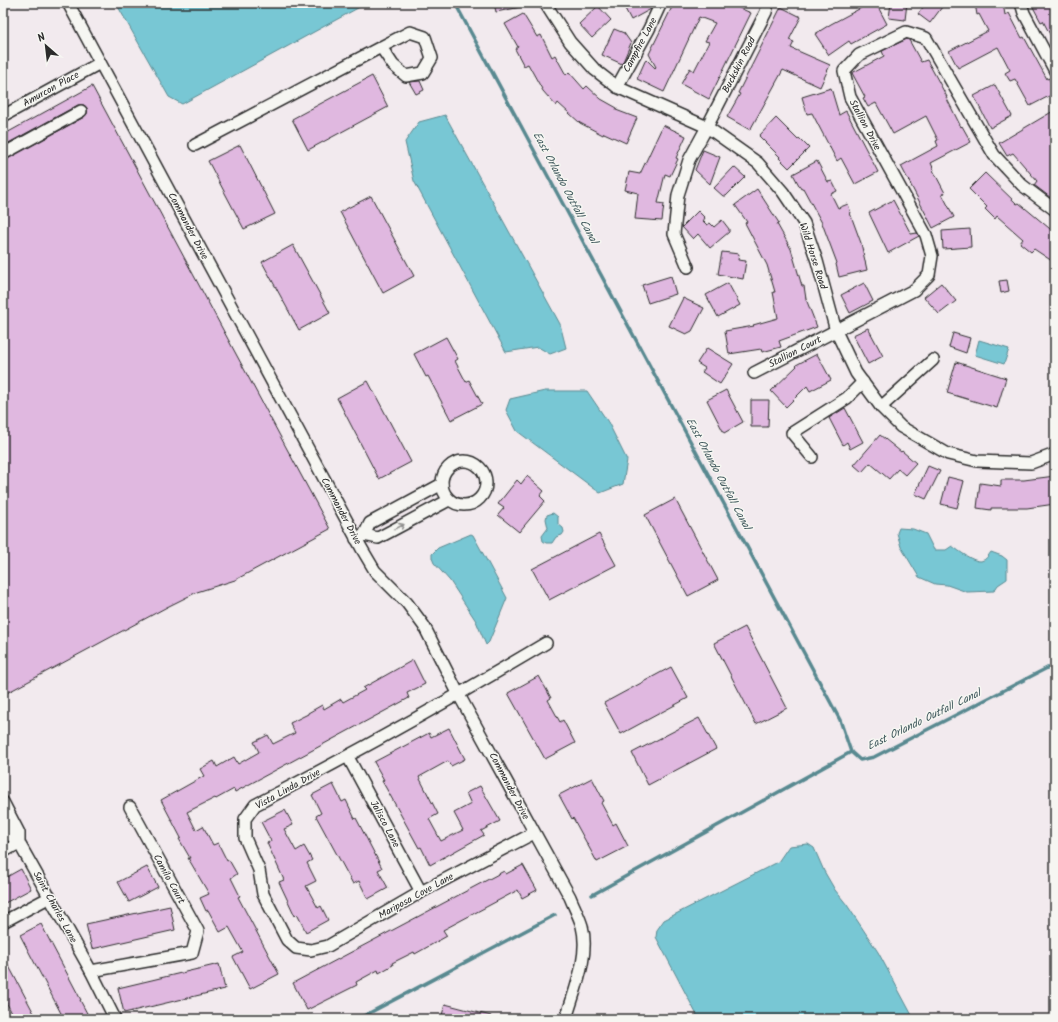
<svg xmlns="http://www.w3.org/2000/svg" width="1058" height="1022" font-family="Kalam,sans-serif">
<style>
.water{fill:#78c7d4;stroke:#598990}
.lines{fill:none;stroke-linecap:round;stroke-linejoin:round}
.stream{stroke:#598990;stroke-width:3.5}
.building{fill:#e0b8e0;stroke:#2b2b2b}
.minor-casing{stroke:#2b2b2b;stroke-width:14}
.minor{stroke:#f6f6f2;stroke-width:11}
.oneway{stroke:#90908e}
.labels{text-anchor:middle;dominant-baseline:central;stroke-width:3;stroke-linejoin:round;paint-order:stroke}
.street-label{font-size:10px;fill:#2b2b2b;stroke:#f6f6f2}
.water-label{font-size:11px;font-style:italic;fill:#425a5e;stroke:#f6f6f2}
</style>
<rect width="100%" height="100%" fill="#f2eaee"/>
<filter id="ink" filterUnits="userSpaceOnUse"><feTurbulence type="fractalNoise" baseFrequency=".025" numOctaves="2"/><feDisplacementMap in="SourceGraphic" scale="8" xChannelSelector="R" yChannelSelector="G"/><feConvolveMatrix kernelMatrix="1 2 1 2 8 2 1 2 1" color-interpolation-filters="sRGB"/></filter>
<g filter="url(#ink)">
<!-- water -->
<g class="water">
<polygon points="116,3 367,3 182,104 169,97"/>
<polygon points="445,115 560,324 566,348 550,354 538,347 506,352 414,181 405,142 419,122"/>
<polygon points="979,340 1009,349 1004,364 975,355"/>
<polygon points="545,391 587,391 608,422 627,460 623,484 600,493 517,431 506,410 510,399"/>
<polygon points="553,513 558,517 558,524 563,528 564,532 562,535 556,537 552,543 546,543 543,541 542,536 548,528 546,519 547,515"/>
<path d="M 899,528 L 913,529 L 926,534 L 934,550 L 946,550 L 952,546 C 959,551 973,562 981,561 C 986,560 988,556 991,552 L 1002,556 L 1007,560 L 1007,579 L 998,585 L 994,591 L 967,592 L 947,585 L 935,584 L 919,577 L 901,547 L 897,533 Z"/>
<polygon points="471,534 473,535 507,598 489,642 486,645 476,621 450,581 434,563 432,558 432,554 438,548"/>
<polygon points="808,844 814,848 824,871 835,890 847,905 878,952 914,1019 699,1019 656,937 657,930 664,920 778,862 789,846"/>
</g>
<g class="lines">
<!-- stream -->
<g class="stream">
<polyline points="455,3 840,720 851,752 860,760 874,757 1055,664"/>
<polyline points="592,895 851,752"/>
<polyline points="358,1019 555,915"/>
</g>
</g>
<!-- building -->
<g class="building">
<polygon points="494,3 520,3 521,7 496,12"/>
<polygon points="622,3 648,3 651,9 631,20"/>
<polygon points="674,3 728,3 751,13 709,99 681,84 690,68 694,71 709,42 705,41 715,23 699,17 664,92 637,79 646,59 655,68 656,67 649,54"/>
<polygon points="858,3 876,3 887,24 851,44 849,41 829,55 815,34 831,24 861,8"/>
<polygon points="891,3 907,3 905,20 889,18"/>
<polygon points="926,3 945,3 930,23 918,14"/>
<polygon points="975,3 1003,3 1005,15 1009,13 1022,38 1024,37 1047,79 1049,78 1055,93 1030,106 1015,79 1010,81 1005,73 1010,70 998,47 958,68 949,51 988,31 979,14 977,15"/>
<polygon points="1040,3 1055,3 1055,44 1043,21 1041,22 1033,7"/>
<polygon points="598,6 611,20 592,38 579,24"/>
<polygon points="781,7 801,17 789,40 794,42 791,48 830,65 820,87 783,70 750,130 727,117 740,94 738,93"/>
<polygon points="523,14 537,37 541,35 552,57 555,55 566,75 569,72 584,89 587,86 601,99 617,108 616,110 637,118 626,143 604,133 603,135 580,123 558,103 556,106 543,91 528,64 524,66 515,49 518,47 505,24"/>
<polygon points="614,29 624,33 631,43 622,64 602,55"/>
<polygon points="907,39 909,40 921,62 927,60 947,97 946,97 961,127 962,126 971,142 931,163 934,170 933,170 945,193 942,194 954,217 933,228 901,166 938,146 936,141 938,140 926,116 893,134 876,103 868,107 863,98 865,97 852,73 884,56 882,51"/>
<polygon points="372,76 388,107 308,150 292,119"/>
<polygon points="420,81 424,90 416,94 409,82"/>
<polygon points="995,85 1012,116 990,128 974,96"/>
<polygon points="92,86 330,529 235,580 197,592 167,607 3,695 3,161 84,117 87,114 87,108 84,105 78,105 3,146 3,135"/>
<polygon points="831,88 839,115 846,111 878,172 855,184 841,158 837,161 812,113 807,114 802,97"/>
<polygon points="1055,110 1055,201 1034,185 1037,181 1013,153 1007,156 999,143"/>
<polygon points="776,118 798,140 799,138 809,148 789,168 779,158 780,157 759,136"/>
<polygon points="663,125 686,136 676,158 678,159 670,176 665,174 658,203 664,204 662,221 635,219 638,193 625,190 629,172 640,174"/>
<polygon points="240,145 275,214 244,229 208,161"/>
<polygon points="703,150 720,157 710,184 695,170"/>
<polygon points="817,161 828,182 832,181 837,191 831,194 838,208 848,204 851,213 850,213 861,243 867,270 839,277 836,264 837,263 822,223 803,188 801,189 793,174"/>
<polygon points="734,167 745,177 726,196 723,196 714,188"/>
<polygon points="985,173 1017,204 1019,203 1055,233 1055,263 1034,249 1031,252 1020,243 1023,239 997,216 995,219 985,209 987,207 969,189"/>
<polygon points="757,189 779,223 777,224 791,249 802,286 804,286 806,299 817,327 779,341 781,347 762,352 761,349 729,354 725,331 754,326 753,325 778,318 773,292 775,292 767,265 745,223 747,222 735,205"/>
<polygon points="371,196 414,276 383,293 340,212"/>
<polygon points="893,200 911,234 917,233 919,236 888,253 869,213"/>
<polygon points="698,211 705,218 703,221 707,225 710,223 714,227 722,220 729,229 729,232 710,248 698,234 693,239 682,227"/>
<polygon points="970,229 971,247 943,249 942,231"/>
<polygon points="293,245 330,313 299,330 262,262"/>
<polygon points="722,252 739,254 738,260 746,261 743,279 718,274"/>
<polygon points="671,276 676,294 648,303 642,285"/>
<polygon points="1007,280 1009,291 1001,293 999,281"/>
<polygon points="728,283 740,305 718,317 706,295"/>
<polygon points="864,283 873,301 850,313 841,295"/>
<polygon points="941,283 956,301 939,314 924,297"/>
<polygon points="683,298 704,308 692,331 686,334 669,326"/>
<polygon points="868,328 883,356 868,364 853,335"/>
<polygon points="953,333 970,338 966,353 949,347"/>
<polygon points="446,337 458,359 455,361 466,382 469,380 482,404 451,420 428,376 426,377 414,354"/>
<polygon points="707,348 733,364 720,384 702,372 705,368 697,363"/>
<polygon points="817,354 831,380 810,391 807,386 786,407 771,391 797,366 796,365"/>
<polygon points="956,362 1006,378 997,408 947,393"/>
<polygon points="368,381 411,462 379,479 337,398"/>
<polygon points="726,390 743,422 724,433 707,400"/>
<polygon points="751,400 769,400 768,427 751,427"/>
<polygon points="845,408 863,442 850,449 847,442 843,445 829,418"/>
<polygon points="880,435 901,452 902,451 916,463 905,475 898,469 889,479 870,463 862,472 854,465"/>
<polygon points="928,466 940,471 926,499 915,494"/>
<polygon points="527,476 544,491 540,496 545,501 519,532 498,515 504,508 498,504 517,480 521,484"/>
<polygon points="1055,476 1055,504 1027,508 991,508 991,510 977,508 980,483 1001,486 1001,480 1024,480"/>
<polygon points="948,477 964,481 957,508 941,504"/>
<polygon points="675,499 718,580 688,596 645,515"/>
<polygon points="599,534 616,565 549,600 532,569"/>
<polygon points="745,627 787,708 756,724 714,643"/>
<polygon points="413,660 425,684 407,693 409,698 235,792 234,789 216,799 215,798 187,812 196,830 203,826 213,845 218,843 227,861 229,860 237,874 231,878 240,896 238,897 279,974 250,989 233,957 243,952 229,927 220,932 208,910 206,911 200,898 209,894 188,858 190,858 179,839 181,838 161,800 204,776 200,769 214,761 217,767 234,757 238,764 259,752 254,742 268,735 273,744 295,733 290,723 308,714 308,713 322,705 324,709 341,699 343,702 365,690 363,688"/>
<polygon points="671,667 688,698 621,734 604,703"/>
<polygon points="539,676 551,698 548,700 560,722 563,720 575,743 545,759 508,693"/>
<polygon points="699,718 716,749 648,785 632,753"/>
<polygon points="449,728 465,759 451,766 448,761 419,777 438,814 429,819 441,841 463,830 454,813 471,804 466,793 480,786 500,821 481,831 484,835 430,865 421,847 419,848 390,795 382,781 384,780 374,762 429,733 431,737"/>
<polygon points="592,778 604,801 601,803 613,825 616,823 628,846 597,862 573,818 572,819 559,795"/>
<polygon points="333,784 342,802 346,800 355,819 356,818 382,868 378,870 388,888 368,899 359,881 353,884 316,816 321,813 312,795"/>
<polygon points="285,810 293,825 284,829 296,851 304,846 312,860 307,863 316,881 306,886 318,908 321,906 328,920 306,932 297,914 295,916 279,882 284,880 267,843 271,841 261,822"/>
<polygon points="523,865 537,890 522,898 518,890 443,930 447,936 415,954 414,952 392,963 393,965 379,973 378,970 356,982 357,985 307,1010 293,983 504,871 506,874"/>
<polygon points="147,867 158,887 129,902 118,882"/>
<polygon points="21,869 31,889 3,904 3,879"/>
<polygon points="170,906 175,930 92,949 86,924"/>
<polygon points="41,924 81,1000 80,1000 90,1019 64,1019 20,935"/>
<polygon points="3,955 37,1019 15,1019 3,996"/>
<polygon points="219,964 225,989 124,1013 118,988"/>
<polygon points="445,1004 491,1016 491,1019 441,1019"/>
</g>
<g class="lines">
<!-- minor casing -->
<g class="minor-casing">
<g id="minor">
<path d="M 68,3 L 362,549 L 375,571 L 407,603 L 424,626 L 459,695 L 570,897 C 574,907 579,916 582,926 C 590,956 574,991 566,1019"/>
<polyline points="545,3 570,42 595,70 617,87 707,127 758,163 783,192 804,223 817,261 836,331 856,373 881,407 901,427 948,454 977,461 1031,463 1055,454"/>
<polyline points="1021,3 1024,13 1055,71"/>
<polyline points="617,87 649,29 661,3"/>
<polyline points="3,116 100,63"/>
<polyline points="195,145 381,47 410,32 425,37 432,58 423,73 406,76 393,65 381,47"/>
<polyline points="3,154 81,111"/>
<polyline points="688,267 674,234 678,195 689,160 707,127 766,12 768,3"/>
<polyline points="754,373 914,290 929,275 932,256 926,235 850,97 844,71 859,55 906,32 926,38 994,155 1022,185 1055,210"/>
<polyline points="881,407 933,360"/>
<polyline points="812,457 792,433 847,398 863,382"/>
<circle cx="464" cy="483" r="22"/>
<polyline points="364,535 378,538 449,500"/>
<polyline points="356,539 364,535 370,523 442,484"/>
<polyline points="348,757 421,892"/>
<polyline points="3,802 19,833 19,843"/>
<polyline points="3,822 10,835 19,843 91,971 115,1019"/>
<path d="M 534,833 L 421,892 L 328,946 L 311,950 L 296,948 L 287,940 L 263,894 L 259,870 L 245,838 L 245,819 L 255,805 C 354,754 450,700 546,643"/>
<polyline points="3,852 19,843"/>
<polyline points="3,922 50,897"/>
<polyline points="91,971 192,953 198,931 130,807"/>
</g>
</g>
<!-- minor -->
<use href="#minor" class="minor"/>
</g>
<!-- one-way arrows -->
<defs><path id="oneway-shaft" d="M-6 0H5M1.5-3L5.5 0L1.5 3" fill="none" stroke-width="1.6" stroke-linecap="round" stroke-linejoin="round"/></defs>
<use class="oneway" href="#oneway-shaft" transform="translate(399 527) rotate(-28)"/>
</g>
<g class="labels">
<!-- street labels -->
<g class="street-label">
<text transform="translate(640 45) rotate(-62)">Campfire Lane</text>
<text transform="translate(739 65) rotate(-63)">Buckskin Road</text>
<text transform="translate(51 89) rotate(-29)">Amurcon Place</text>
<text transform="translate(865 125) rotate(62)">Stallion Drive</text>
<text transform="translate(188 226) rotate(62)">Commander Drive</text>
<text transform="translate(813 256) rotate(72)">Wild Horse Road</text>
<text transform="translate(795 352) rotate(-27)">Stallion Court</text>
<text transform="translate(341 511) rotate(62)">Commander Drive</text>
<text transform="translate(509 786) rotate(62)">Commander Drive</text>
<text transform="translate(288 789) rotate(-29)">Vista Linda Drive</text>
<text transform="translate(385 824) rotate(62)">Jalisco Lane</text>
<text transform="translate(169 879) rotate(61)">Camilo Court</text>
<text transform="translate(416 896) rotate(-29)">Mariposa Cove Lane</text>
<text transform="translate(55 907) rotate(61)">Saint Charles Lane</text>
</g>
<!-- water labels -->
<g class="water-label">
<text transform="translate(565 188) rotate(62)">East Orlando Outfall Canal</text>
<text transform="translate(718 474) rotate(62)">East Orlando Outfall Canal</text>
<text transform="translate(924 720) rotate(-26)">East Orlando Outfall Canal</text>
</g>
</g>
<!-- margin -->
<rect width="1058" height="1022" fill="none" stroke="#f6f6f2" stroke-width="16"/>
<rect x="8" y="8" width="1042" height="1006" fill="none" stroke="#2b2b2b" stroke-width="1.5" filter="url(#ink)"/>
<!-- north arrow -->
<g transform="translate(46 46) rotate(332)" stroke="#f6f6f2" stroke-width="3" paint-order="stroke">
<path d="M0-3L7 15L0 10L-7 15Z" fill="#2b2b2b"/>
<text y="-6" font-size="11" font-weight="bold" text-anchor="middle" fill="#2b2b2b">N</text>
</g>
</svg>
